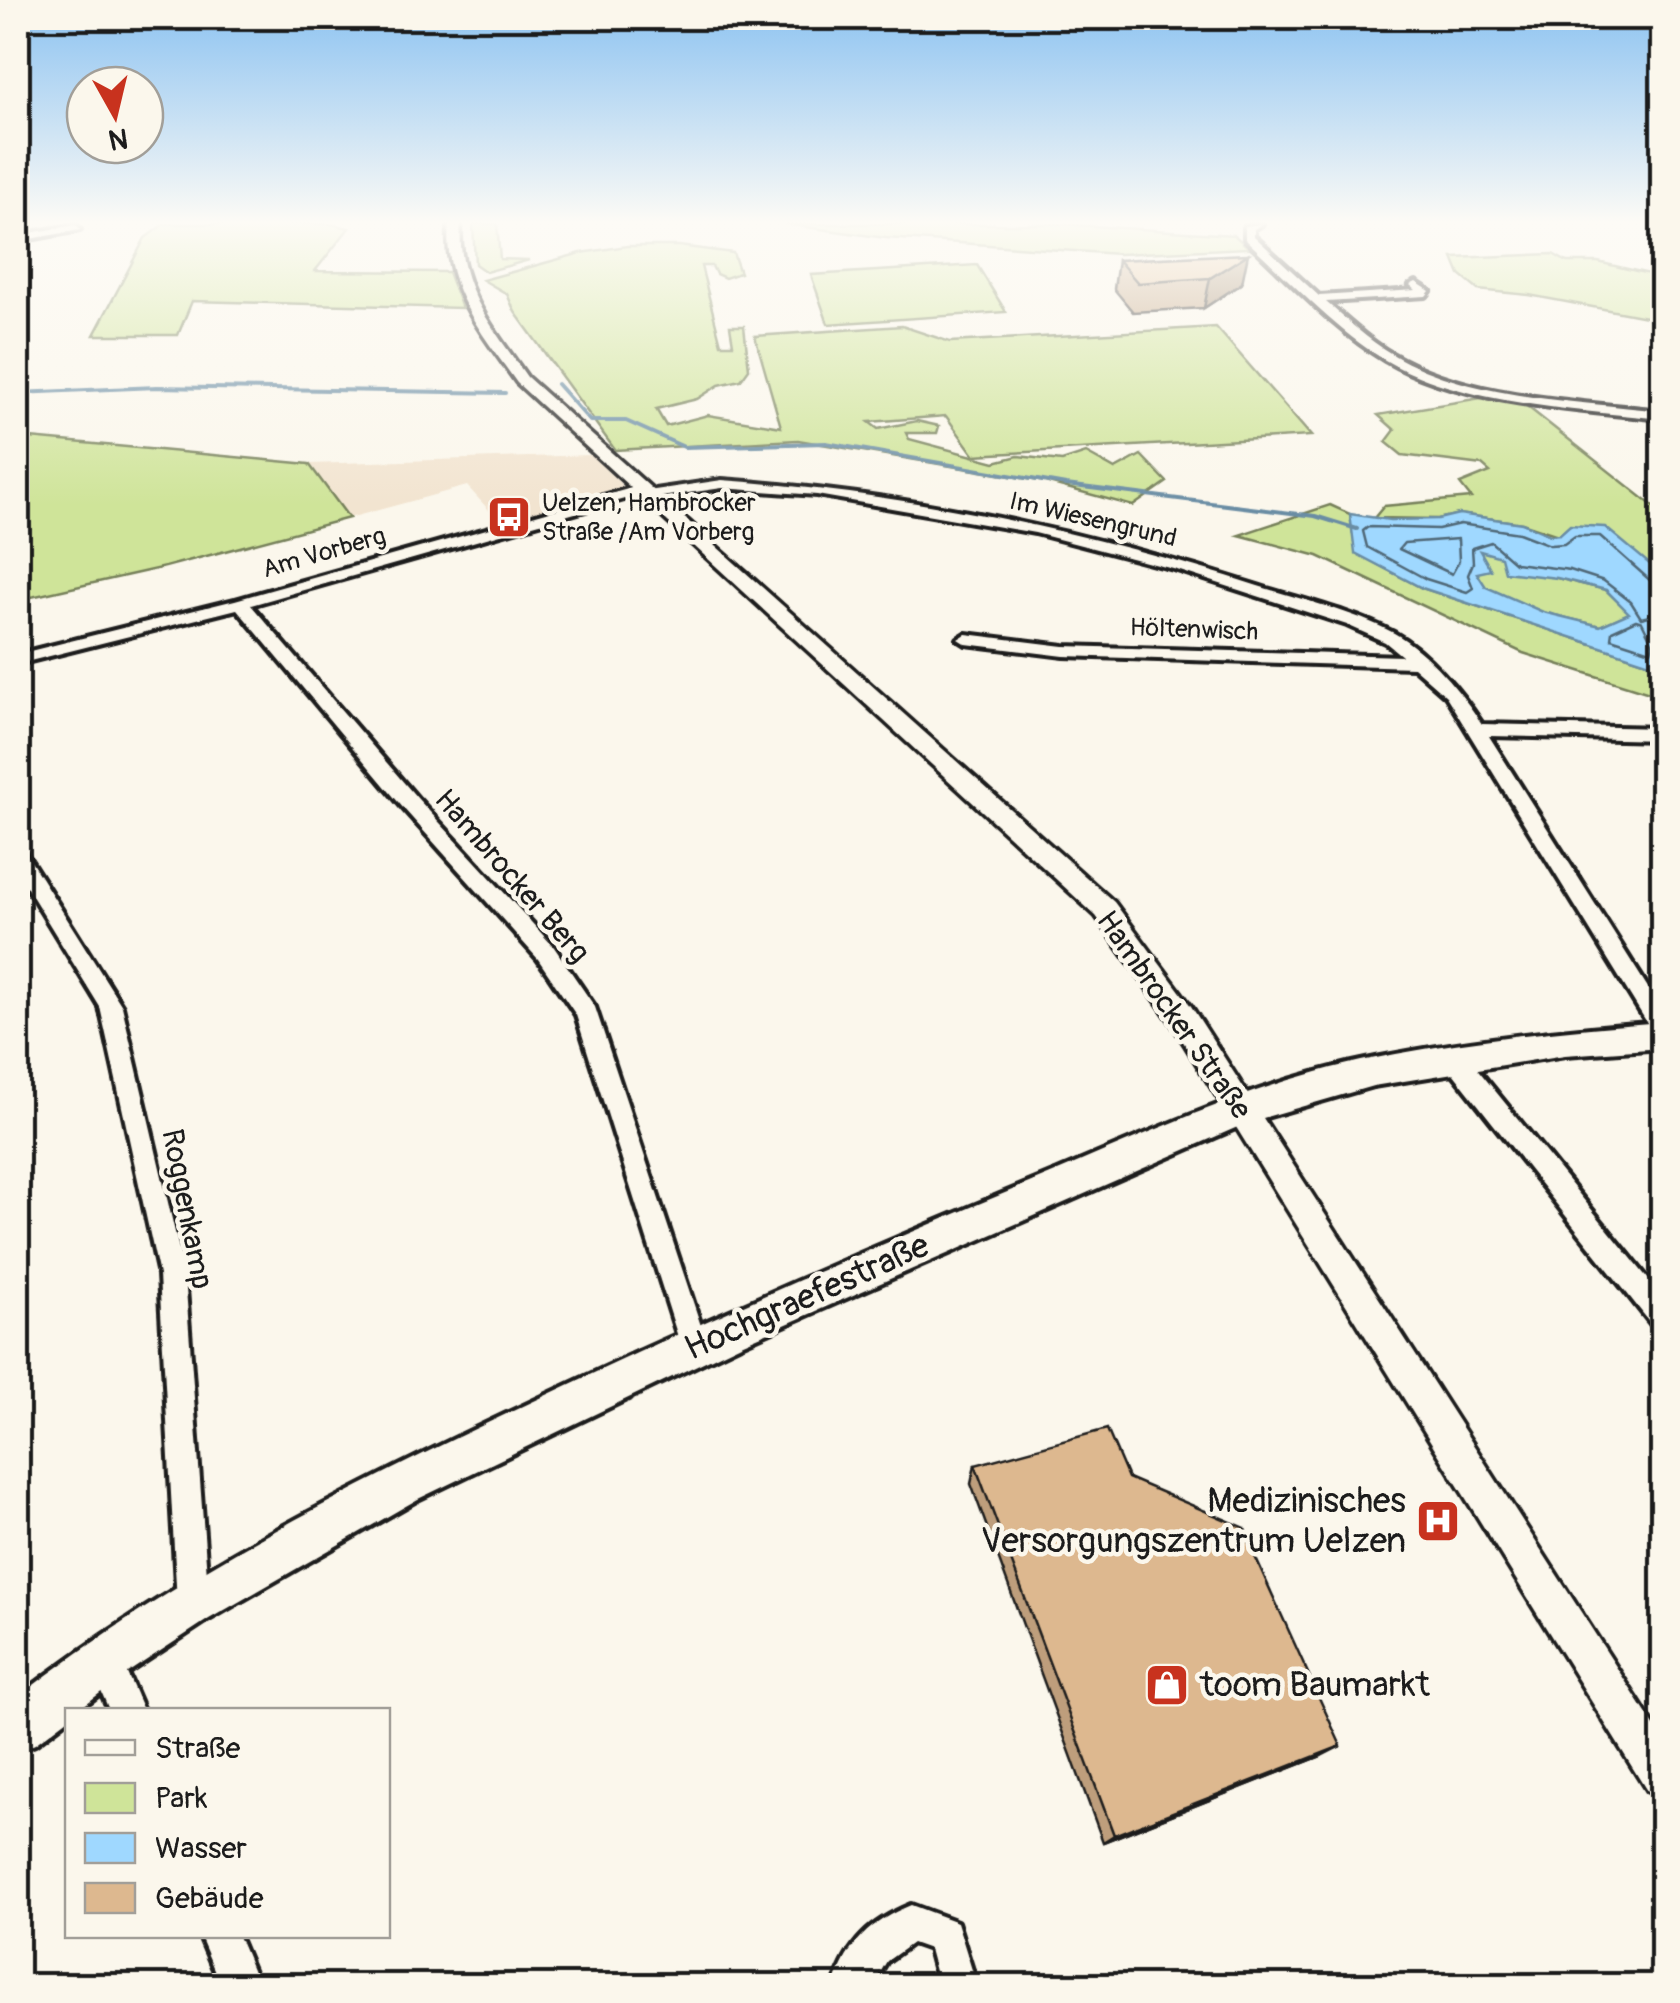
<svg xmlns="http://www.w3.org/2000/svg" width="1680" height="2003" font-family="Pangolin,sans-serif">
<style>
.built{fill:#f2e4d0}
.green{fill:#cfe499;stroke:#76805a;stroke-width:2.5}
.water{fill:#9fd8ff;stroke:#6b8da4;stroke-width:2.5;fill-rule:evenodd}
.lines{fill:none;stroke-linecap:round;stroke-linejoin:round}
.shore{stroke:#506777;stroke-width:2.5}
.stream{stroke:#6b8da4;stroke-width:4}
.minor-casing{stroke:#1c1c1c;stroke-width:8}
.tertiary-casing{stroke:#1c1c1c;stroke-width:7}
.primary-casing{stroke:#1c1c1c;stroke-width:8}
.minor{fill:#fbf7ec;fill-rule:evenodd}
.tertiary{fill:#fbf7ec;fill-rule:evenodd}
.primary{fill:#fbf7ec;fill-rule:evenodd}
.wall{fill:#be9e7b;stroke:#1c1c1c;stroke-width:2.5}
.shaded-wall{fill:#9b8164;stroke:#1c1c1c;stroke-width:2.5}
.building{fill:#ddb88f;stroke:#1c1c1c;stroke-width:2.5}
.labels{text-anchor:middle;dominant-baseline:central;stroke-width:9;stroke-linejoin:round;paint-order:stroke}
.far-poi-label{font-size:25px;fill:#1c1c1c;stroke:#fbf7ec;text-anchor:start}
.far-street-label{font-size:25px;fill:#1c1c1c;stroke:#fbf7ec}
.street-label{font-size:30px;fill:#1c1c1c;stroke:#fbf7ec}
.near-street-label{font-size:35px;fill:#1c1c1c;stroke:#fbf7ec}
.near-poi-label{font-size:35px;fill:#1c1c1c;stroke:#fbf7ec;text-anchor:end}
</style>
<rect width="100%" height="100%" fill="#fbf7ec"/>
<filter id="ink" filterUnits="userSpaceOnUse"><feTurbulence type="fractalNoise" baseFrequency=".01" numOctaves="2"/><feDisplacementMap in="SourceGraphic" scale="20" xChannelSelector="R" yChannelSelector="G"/><feConvolveMatrix kernelMatrix="1 2 1 2 8 2 1 2 1" color-interpolation-filters="sRGB"/></filter>
<g filter="url(#ink)">
<!-- built -->
<polygon class="built" points="591,455 624,487 499,521 467,486 349,518 309,464"/>
<!-- green -->
<g class="green">
<polygon points="164,224 331,224 349,228 315,271 448,272 462,308 192,301 178,335 94,335 145,238"/>
<polygon points="473,224 497,224 500,259 529,260 486,272 475,264"/>
<polygon points="784,224 1060,224 1234,235 1249,248 1119,254 886,238"/>
<polygon points="627,246 679,246 733,253 740,273 725,278 716,274 712,266 701,266 721,344 733,344 730,326 744,326 749,369 741,380 719,385 697,399 656,409 666,426 708,415 781,427 755,336 902,326 950,342 1216,327 1311,436 974,455 946,416 869,422 878,429 917,421 939,426 937,433 906,433 909,439 995,462 1018,456 1062,461 1086,453 1115,469 1141,455 1167,482 1133,506 1045,482 798,440 615,450 515,312 507,294 483,280 581,253"/>
<polygon points="1553,254 1567,262 1598,262 1662,277 1662,320 1529,295 1478,290 1460,275 1453,258"/>
<polygon points="977,265 1006,312 828,324 811,275"/>
<polygon points="1493,396 1524,404 1662,513 1662,581 1652,566 1522,523 1459,514 1438,519 1374,518 1384,506 1471,498 1460,484 1490,472 1482,465 1402,455 1386,442 1395,430 1378,415"/>
<polygon points="30,438 309,464 349,518 165,567 18,600 18,447"/>
<polygon points="1330,505 1350,514 1356,553 1422,588 1662,667 1662,697 1523,653 1318,556 1239,535"/>
<polygon points="1479,551 1490,551 1557,578 1606,590 1630,613 1600,626 1542,612 1485,587 1477,573"/>
</g>
<!-- water -->
<path class="water" d="M 1350,514 L 1390,520 L 1438,519 L 1459,514 L 1522,523 L 1550,535 L 1560,534 L 1570,525 L 1605,527 L 1652,566 L 1662,581 L 1662,623 L 1652,623 L 1662,642 L 1662,667 L 1422,588 L 1355,553 ZM 1480,551 L 1501,557 L 1505,572 L 1557,578 L 1606,590 L 1629,613 L 1600,626 L 1543,612 L 1486,587 L 1477,573 L 1491,570 Z"/>
<g class="lines">
<!-- shore -->
<g class="shore">
<polygon points="1458,539 1459,561 1452,574 1399,549 1404,543"/>
<polyline points="1662,585 1653,583 1600,536 1575,536 1564,544 1550,545 1519,533 1460,524 1438,529 1368,527 1363,531 1367,547 1426,579 1467,592 1473,588 1468,575 1473,563 1472,548 1491,542 1515,563 1570,570 1604,581 1631,602 1641,618 1662,613"/>
<polygon points="1636,620 1642,622 1653,644 1651,651 1611,638 1612,631"/>
</g>
<!-- stream -->
<g class="stream">
<polyline points="557,384 590,421 626,421 684,447 826,443 1066,485 1315,516 1357,529"/>
<polyline points="18,393 157,387 505,393"/>
</g>
<!-- minor casing -->
<g class="minor-casing">
<g id="minor">
<path d="M 1262,224 L 1254,229 L 1254,236 L 1319,296 L 1416,290 L 1410,285 L 1416,282 L 1430,291 L 1426,296 L 1326,302 C 1347,320 1368,340 1392,354 C 1467,399 1578,401 1662,411 L 1662,419 C 1577,410 1460,404 1385,360 C 1333,329 1290,280 1245,239 L 1245,226 Z"/>
<polygon points="76,225 80,230 18,241 18,235"/>
<path d="M 722,480 C 904,493 1084,530 1258,586 C 1302,600 1352,611 1394,633 C 1428,652 1461,692 1482,724 L 1662,728 L 1662,740 L 1489,736 L 1662,1010 L 1662,1037 L 1654,1034 L 1446,696 L 1413,667 L 1064,656 L 966,644 L 958,639 L 966,634 L 1064,646 L 1402,656 L 1385,642 L 1347,625 L 1177,570 L 1035,533 L 817,495 L 722,488 L 648,499 L 642,494 L 251,605 L 418,799 L 554,947 L 595,1007 L 708,1347 L 704,1356 L 694,1360 L 684,1356 L 576,1015 L 538,959 L 404,809 L 237,609 L 18,664 L 18,654 L 235,600 L 642,485 L 648,491 Z"/>
<polygon points="18,850 25,852 122,1006 185,1275 209,1603 204,1614 193,1619 182,1614 177,1603 159,1275 100,1007 18,873"/>
<polygon points="1454,1048 1462,1050 1662,1296 1662,1329 1652,1325 1446,1064 1442,1057 1446,1050"/>
<polygon points="104,1644 116,1648 143,1710 109,1710 88,1660 92,1648"/>
<path d="M 911,1905 L 957,1922 L 977,1986 L 939,1986 L 929,1949 L 912,1943 L 887,1961 L 872,1986 L 834,1986 C 848,1943 870,1922 911,1905 Z"/>
<polygon points="200,1936 238,1936 259,1986 221,1986"/>
</g>
</g>
<!-- tertiary casing -->
<g class="tertiary-casing">
<path id="tertiary" d="M 449,224 L 461,224 C 456,286 494,329 527,377 L 1114,902 L 1191,1006 L 1662,1738 L 1662,1797 L 1647,1791 L 1171,1022 L 1096,916 L 517,383 C 483,334 442,288 449,224 Z"/>
</g>
<!-- primary casing -->
<g class="primary-casing">
<path id="primary" d="M 1662,1022 L 1662,1048 L 1565,1055 L 1373,1086 L 1249,1122 L 741,1344 L 418,1499 L 209,1619 L 121,1677 L 78,1710 L 68,1710 L 68,1719 L 35,1744 L 18,1751 L 18,1697 C 207,1551 424,1452 639,1352 C 776,1289 915,1230 1053,1173 C 1158,1129 1263,1080 1376,1058 C 1470,1039 1566,1029 1662,1022 Z"/>
</g>
<!-- minor -->
<use href="#minor" class="minor"/>
<!-- tertiary -->
<use href="#tertiary" class="tertiary"/>
<!-- primary -->
<use href="#primary" class="primary"/>
</g>
<!-- wall -->
<g class="wall">
<polygon points="1118,260 1242,283 1204,308 1133,312 1114,289"/>
<polygon points="975,1465 1128,1478 1248,1541 1321,1756 1103,1842 971,1484"/>
</g>
<!-- shaded-wall -->
<g class="shaded-wall">
<polygon points="1248,254 1242,283 1204,308 1210,278"/>
<polygon points="1341,1746 1321,1756 1103,1842 1114,1835"/>
</g>
<!-- building -->
<g class="building">
<polygon points="1248,254 1210,278 1138,283 1118,260"/>
<polygon points="1107,1429 1128,1478 1245,1528 1248,1541 1341,1746 1114,1835 975,1465"/>
</g>
</g>
<!-- sky -->
<linearGradient id="sky" x2="0" y2="1"><stop stop-color="#8bc2f1"/><stop offset="0.44" stop-color="#fdfbf6"/><stop offset="1" stop-color="#fdfbf6" stop-opacity="0"/></linearGradient>
<rect width="1680" height="505" fill="url(#sky)"/>
<!-- icons -->
<defs>
<g id="bus-square" transform="scale(2.25)"><rect x="-9" y="-9" width="18" height="18" rx="4" fill="#c8321e" stroke="#fbf7ec"/><path d="M-5-6H5V4H4V6H2V4H-2V6H-4V4H-5ZM-3.5-4V0h7V-4ZM-3.5 1.2v1.5H-2V1.2ZM2 1.2v1.5H3.5V1.2Z" fill="#fff"/></g>
<g id="hospital-square" transform="scale(2.25)"><rect x="-9" y="-9" width="18" height="18" rx="4" fill="#c8321e" stroke="#fbf7ec"/><path d="M-5-5h3v3.5h4V-5h3V5h-3V1.5h-4V5h-3Z" fill="#fff"/></g>
<g id="shop-square" transform="scale(2.25)"><rect x="-9" y="-9" width="18" height="18" rx="4" fill="#c8321e" stroke="#fbf7ec"/><path d="M-5-2.5h2.3a2.7 3.5 0 0 1 5.4 0H5L5.5 6h-11ZM-1.5-2.5h3a1.5 2.3 0 0 0-3 0Z" fill="#fff"/></g>
</defs>
<g fill-rule="evenodd">
<use href="#bus-square" x="509" y="517"/>
<use href="#hospital-square" x="1438" y="1521"/>
<use href="#shop-square" x="1167" y="1685"/>
</g>
<g class="labels">
<!-- far-poi labels -->
<g class="far-poi-label">
<text x="542" y="503">Uelzen, Hambrocker<tspan x="542" dy="29">Straße /Am Vorberg</tspan></text>
</g>
<!-- far-street labels -->
<g class="far-street-label">
<text transform="translate(1093 520) rotate(13)">Im Wiesengrund</text>
<text transform="translate(324 553) rotate(-16)">Am Vorberg</text>
<text transform="translate(1194 630) rotate(2)">Höltenwisch</text>
</g>
<!-- street labels -->
<g class="street-label">
<text transform="translate(512 876) rotate(49)">Hambrocker Berg</text>
<text transform="translate(1174 1015) rotate(55)">Hambrocker Straße</text>
<text transform="translate(187 1209) rotate(79)">Roggenkamp</text>
</g>
<!-- near-street labels -->
<g class="near-street-label">
<text transform="translate(807 1297) rotate(-24)">Hochgraefestraße</text>
</g>
<!-- near-poi labels -->
<g class="near-poi-label">
<text x="1406" y="1501">Medizinisches<tspan x="1406" dy="40">Versorgungszentrum Uelzen</tspan></text>
<text x="1200" y="1685" text-anchor="start">toom Baumarkt</text>
</g>
</g>
<!-- margin -->
<rect width="1680" height="2003" fill="none" stroke="#fbf7ec" stroke-width="60"/>
<rect x="30" y="30" width="1620" height="1943" fill="none" stroke="#1c1c1c" stroke-width="4" filter="url(#ink)"/>
<!-- legend -->
<rect x="65" y="1708" width="325" height="230" fill="#fbf7ec" stroke="#a29f99" stroke-width="2.5"/>
<rect x="85" y="1740" width="50" height="15" fill="#fbf7ec" stroke="#a29f99" stroke-width="2.5"/>
<text x="155" y="1758" font-size="30" fill="#1c1c1c">Straße</text>
<rect x="85" y="1783" width="50" height="30" fill="#cfe499" stroke="#a29f99" stroke-width="2.5"/>
<text x="155" y="1808" font-size="30" fill="#1c1c1c">Park</text>
<rect x="85" y="1833" width="50" height="30" fill="#9fd8ff" stroke="#a29f99" stroke-width="2.5"/>
<text x="155" y="1858" font-size="30" fill="#1c1c1c">Wasser</text>
<rect x="85" y="1883" width="50" height="30" fill="#ddb88f" stroke="#a29f99" stroke-width="2.5"/>
<text x="155" y="1908" font-size="30" fill="#1c1c1c">Gebäude</text>
<!-- north arrow -->
<g transform="translate(115 115) rotate(172)"><circle r="48" fill="#fbf7ec" stroke="#a29f99" stroke-width="2.5"/>
<path d="M0-8L18 38L0 25L-18 38Z" fill="#c8321e"/>
<text y="-15" font-size="28" font-weight="bold" text-anchor="middle" fill="#1c1c1c">N</text>
</g>
</svg>
